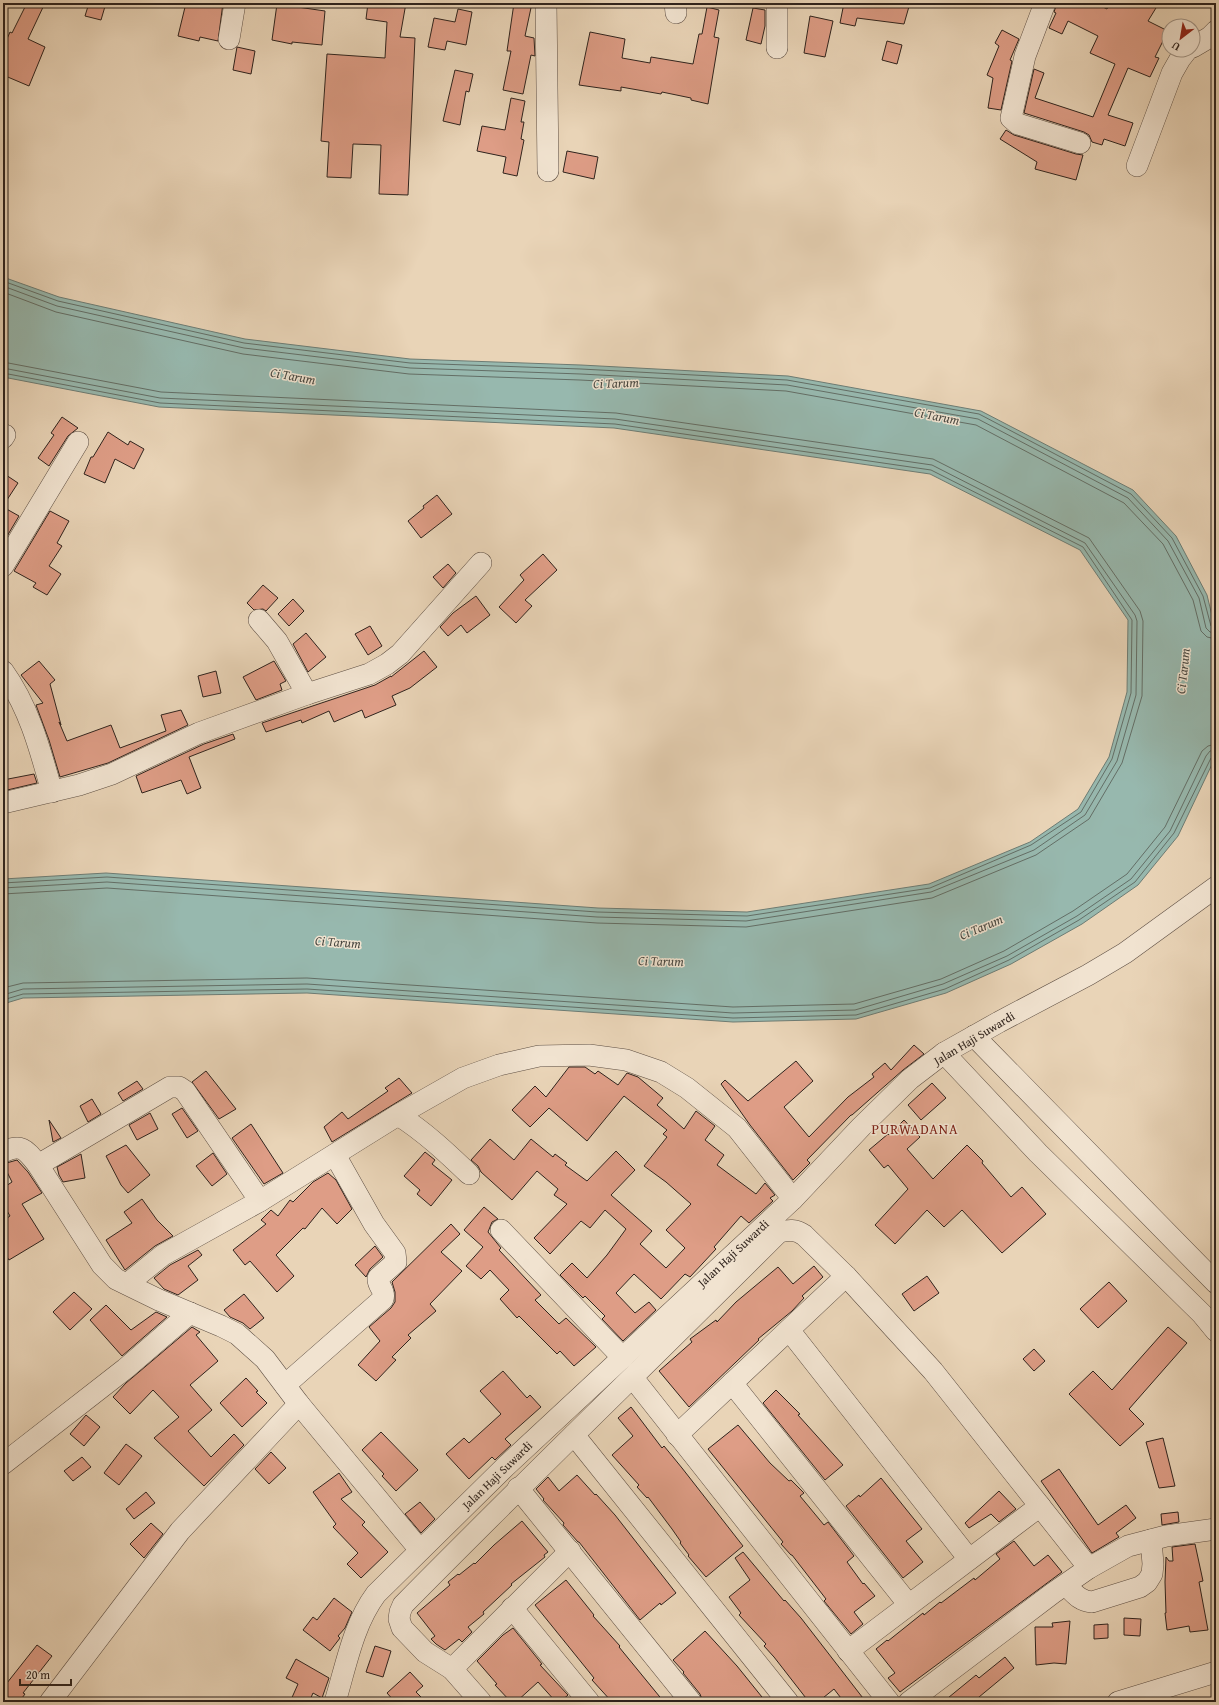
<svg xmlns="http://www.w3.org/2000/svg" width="1219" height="1705" font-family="'Gentium Book Plus',serif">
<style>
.water{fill:#97b8ae;stroke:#6d7c74}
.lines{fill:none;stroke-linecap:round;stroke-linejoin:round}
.shore{stroke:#636e66;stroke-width:1}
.building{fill:#de9d86;stroke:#2f231d}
.minor-casing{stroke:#5e4f44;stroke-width:22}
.minor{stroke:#f1e3d0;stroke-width:21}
.labels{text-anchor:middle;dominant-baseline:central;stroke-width:3;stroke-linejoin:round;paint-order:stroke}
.street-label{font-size:12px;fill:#2f231d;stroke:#f1e3d0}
.water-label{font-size:13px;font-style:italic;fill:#494841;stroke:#f1e3d0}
.quarter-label{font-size:14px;letter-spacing:1px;fill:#7a1f14;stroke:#f1e3d0}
</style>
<rect width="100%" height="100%" fill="#e9d4b7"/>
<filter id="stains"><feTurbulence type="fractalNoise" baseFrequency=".005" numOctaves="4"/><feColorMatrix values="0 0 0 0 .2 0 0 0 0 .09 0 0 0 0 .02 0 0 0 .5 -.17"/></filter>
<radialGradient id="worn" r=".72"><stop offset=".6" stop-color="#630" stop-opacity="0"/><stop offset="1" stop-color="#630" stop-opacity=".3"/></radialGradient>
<!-- water -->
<polygon class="water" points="3,277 59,297 245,339 410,359 581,365 788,376 981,411 1133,490 1176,536 1207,595 1216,632 1215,758 1178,836 1138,885 1082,924 1011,964 946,993 856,1019 733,1022 307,993 23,998 3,1004 3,879 106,873 598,908 747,912 929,884 1030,842 1078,809 1109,757 1127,692 1128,620 1080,550 930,474 614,428 159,407 3,377"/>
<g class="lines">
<!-- shore -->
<g class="shore">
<polyline points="3,281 58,301 244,343 410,363 581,369 787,380 979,414 1131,494 1172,538 1203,596 1211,626 1216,628"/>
<polyline points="3,286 57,306 244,348 410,368 581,374 787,385 978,419 1128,498 1168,541 1199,598 1206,628 1210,632 1216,633"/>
<polyline points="3,292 56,312 243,354 409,374 580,380 786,391 976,425 1124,503 1163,544 1193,600 1201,631 1207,637 1216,639"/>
<polyline points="3,362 161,392 616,413 933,459 1089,538 1140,611 1143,621 1142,696 1122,763 1089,819 1036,855 932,898 746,927 597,923 107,888 3,894"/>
<polyline points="3,368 160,398 615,419 932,465 1085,543 1135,615 1137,621 1136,695 1117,761 1085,815 1034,850 931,892 746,921 597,917 107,882 3,888"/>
<polyline points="3,373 160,403 615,424 931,470 1083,547 1132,620 1131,693 1112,759 1081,812 1031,845 930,888 747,916 597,912 107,877 3,883"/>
<polyline points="3,988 23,983 307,978 733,1007 854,1004 941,979 1004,951 1073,911 1127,874 1165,827 1202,751 1208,746 1216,744"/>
<polyline points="3,995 23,989 307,984 733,1013 855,1010 943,984 1007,956 1077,916 1131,879 1170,831 1206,756 1210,751 1216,750"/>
<polyline points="3,1000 23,994 307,989 733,1018 856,1015 945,989 1009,960 1079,920 1135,882 1174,833 1211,758 1216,755"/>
</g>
</g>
<!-- building -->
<g class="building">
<polygon points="27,3 45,3 28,39 45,47 29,86 3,75 3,48 10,32 12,33"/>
<polygon points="89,3 106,3 101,20 85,16"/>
<polygon points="186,3 223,3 218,41 200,37 199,41 178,36"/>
<polygon points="368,3 406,3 400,37 415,38 408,195 379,194 381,145 353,144 351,178 327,177 329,142 321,141 327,54 385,58 387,22 366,19"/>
<polygon points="514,3 532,3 525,36 534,38 535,56 531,55 523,94 503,90 511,51 507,51"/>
<polygon points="844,3 910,3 904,24 857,18 855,26 840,23"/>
<polygon points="1057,3 1095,3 1107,9 1110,3 1159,3 1148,21 1168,31 1155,57 1159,58 1150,77 1128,68 1108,115 1133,123 1125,146 1104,139 1102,145 1092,142 1089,135 1084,132 1024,113 1034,69 1044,73 1035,98 1093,117 1115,64 1090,53 1098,36 1068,21 1062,34 1049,28 1056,13 1054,12"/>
<polygon points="277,4 325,11 322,45 292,42 292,44 272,40"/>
<polygon points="707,7 719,10 714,37 719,38 708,104 691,100 691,98 662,92 661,94 621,87 621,91 579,85 590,32 625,39 622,58 650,63 651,57 693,64 699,34 702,34"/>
<polygon points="753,8 765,10 765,26 761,44 746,40"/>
<polygon points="458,9 472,12 466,45 447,41 445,50 428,47 434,18 455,22"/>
<polygon points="810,16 833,21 825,57 804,53"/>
<polygon points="1002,30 1019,39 1010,60 1012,61 1001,110 988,108 993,78 987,75 999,46 995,43"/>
<polygon points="887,41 902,45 897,64 882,60"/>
<polygon points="237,47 255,51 251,74 233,70"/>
<polygon points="455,70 473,74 469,92 466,91 460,125 443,121"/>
<polygon points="511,98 525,101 521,122 524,122 521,139 524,140 517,176 503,173 506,157 477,151 482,126 505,130"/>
<polygon points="1006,130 1014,135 1076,154 1083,155 1076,180 1035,169 1037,162 1000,139"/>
<polygon points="567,151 598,157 594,179 563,172"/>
<polygon points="62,417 78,428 68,436 49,466 38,458 54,435 51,433"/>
<polygon points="108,432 128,445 130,441 144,449 134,469 115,459 105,483 84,474 91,457 93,457"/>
<polygon points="3,473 18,483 3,506"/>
<polygon points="437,495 452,514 421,538 408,521 424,508 423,506"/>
<polygon points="3,507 19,516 3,543"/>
<polygon points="50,511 69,521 57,543 62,546 49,566 61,574 47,595 33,587 36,583 14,571"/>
<polygon points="543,554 557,570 525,600 532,606 516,623 499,607 524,580 520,575"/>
<polygon points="448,564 456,573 443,588 433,577"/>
<polygon points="263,585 278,598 266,611 263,609 254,610 247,603"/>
<polygon points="476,596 490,615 467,633 461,625 448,636 440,627 453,613"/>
<polygon points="293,599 304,611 289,626 278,614"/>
<polygon points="370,626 382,646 368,655 355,634"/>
<polygon points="306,633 326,657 308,672 293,644"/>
<polygon points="424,651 437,667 410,688 392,696 396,705 365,718 362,710 334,722 329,711 302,723 301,720 266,732 262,723 375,685 391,676 391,677"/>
<polygon points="39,661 55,680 50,684 61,725 59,722 67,741 111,725 120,748 166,731 161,715 181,710 188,725 108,763 60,777 49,740 36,705 43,703 21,675"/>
<polygon points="274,661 286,681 280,684 282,690 256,700 243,677"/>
<polygon points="216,671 221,693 203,697 198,676"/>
<polygon points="233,734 235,739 189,757 201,788 187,794 181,780 142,793 136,776 204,744"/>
<polygon points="34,774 37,783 3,791 3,780"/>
<polygon points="914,1045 924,1054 903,1070 852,1115 851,1115 807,1160 810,1163 793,1180 750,1125 721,1084 725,1080 748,1101 796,1061 813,1081 784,1107 809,1137 848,1097 874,1077 872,1074 885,1063 891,1070"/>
<polygon points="569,1067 585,1067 595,1074 598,1071 618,1085 627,1073 638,1077 663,1098 657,1105 684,1129 696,1111 715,1126 705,1140 724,1155 717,1165 756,1194 765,1183 775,1195 770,1198 773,1201 749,1223 741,1216 714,1247 716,1249 690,1277 685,1274 661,1299 634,1274 616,1293 635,1313 649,1302 656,1310 623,1341 602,1319 605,1316 585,1296 583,1298 560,1275 572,1263 587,1278 607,1255 626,1229 605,1210 590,1228 581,1221 550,1254 534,1238 567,1204 554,1195 558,1189 537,1171 512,1200 481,1172 478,1166 471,1160 490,1139 514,1160 531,1139 553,1157 555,1154 567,1163 565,1165 587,1181 616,1151 635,1170 611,1195 652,1231 640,1244 666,1268 685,1248 666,1230 691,1204 666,1182 644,1166 667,1137 663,1134 667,1130 624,1096 587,1141 549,1108 530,1127 512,1110 535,1086 546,1097"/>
<polygon points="206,1071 236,1109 219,1119 192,1082"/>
<polygon points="399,1078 412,1093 332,1142 324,1127 342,1112 348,1119 388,1091 385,1088"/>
<polygon points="137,1081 143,1089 123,1101 118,1093"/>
<polygon points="932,1083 946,1098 921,1120 908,1105"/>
<polygon points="92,1099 101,1114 88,1122 80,1106"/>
<polygon points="182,1108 198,1131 187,1138 172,1114"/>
<polygon points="150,1113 158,1129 137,1140 129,1125"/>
<polygon points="49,1120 61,1138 53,1142"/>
<polygon points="904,1120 920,1137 907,1149 933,1179 967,1145 983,1161 982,1163 1011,1197 1022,1187 1046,1214 1002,1253 962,1210 944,1227 927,1210 895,1244 875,1225 908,1189 888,1165 884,1168 869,1150 888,1134 889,1135"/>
<polygon points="251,1124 283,1173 264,1184 232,1138"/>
<polygon points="126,1145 150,1175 128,1193 121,1185 106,1156"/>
<polygon points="425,1152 435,1160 432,1164 452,1180 431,1206 417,1194 420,1190 404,1176"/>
<polygon points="213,1153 227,1174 212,1186 196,1166"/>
<polygon points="81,1154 85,1178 63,1182 59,1175 57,1167"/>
<polygon points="17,1160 28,1172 42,1193 22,1204 44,1239 9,1260 3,1251 3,1221 10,1216 3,1204 3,1188 12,1182 3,1164"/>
<polygon points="328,1173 336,1180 352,1209 337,1224 322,1208 305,1229 303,1228 276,1255 294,1276 277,1292 250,1261 245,1265 233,1250 266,1224 261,1220 271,1210 278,1216 290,1200 293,1202 313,1182"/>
<polygon points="142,1199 157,1220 173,1236 155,1246 125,1270 106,1240 132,1223 124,1212"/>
<polygon points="484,1207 498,1219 492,1222 488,1232 501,1248 499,1250 541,1295 535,1300 559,1324 566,1318 596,1347 574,1366 560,1351 557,1354 519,1316 517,1318 500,1299 509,1290 490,1270 481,1279 466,1266 483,1247 464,1230"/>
<polygon points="451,1224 460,1234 441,1252 462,1271 430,1304 436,1311 408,1335 411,1338 392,1357 396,1360 376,1381 358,1365 380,1341 369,1327 391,1308 395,1302 395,1292 392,1282"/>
<polygon points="375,1246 383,1257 370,1269 366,1277 355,1265"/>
<polygon points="198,1250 202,1255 188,1266 198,1280 178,1295 164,1289 154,1278 170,1265"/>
<polygon points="814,1266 823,1277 802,1296 804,1298 792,1311 758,1339 759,1340 689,1407 659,1371 692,1342 690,1339 716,1320 717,1322 736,1302 778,1267 793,1284"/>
<polygon points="927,1276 939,1293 914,1311 902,1294"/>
<polygon points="1109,1282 1127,1301 1098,1328 1080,1309"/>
<polygon points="74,1292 92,1309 70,1330 53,1312"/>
<polygon points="244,1294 264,1318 250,1329 243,1323 230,1317 224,1310"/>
<polygon points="106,1305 131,1330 156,1312 167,1317 122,1356 90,1320"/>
<polygon points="192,1327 200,1332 196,1335 218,1361 190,1385 212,1410 188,1431 211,1457 234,1434 244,1445 204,1486 154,1438 179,1417 153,1390 130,1414 113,1397 126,1383"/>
<polygon points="1168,1327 1187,1343 1129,1409 1144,1424 1120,1446 1069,1394 1093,1371 1112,1390"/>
<polygon points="1034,1349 1045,1361 1034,1371 1023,1359"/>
<polygon points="503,1371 527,1398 530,1395 541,1407 505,1439 511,1445 495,1460 492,1457 469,1479 446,1454 464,1438 469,1443 501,1414 480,1391"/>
<polygon points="246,1378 258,1391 256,1392 267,1403 242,1427 220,1403"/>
<polygon points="776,1390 800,1414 798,1415 843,1465 825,1480 763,1403"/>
<polygon points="631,1407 662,1448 664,1446 682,1468 743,1546 706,1577 688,1556 689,1555 680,1543 681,1542 672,1529 648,1497 647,1498 637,1487 639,1485 612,1455 633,1436 618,1418"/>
<polygon points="86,1415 100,1427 84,1446 70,1434"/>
<polygon points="738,1425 770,1463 789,1481 791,1480 804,1493 800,1496 824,1525 828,1522 854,1556 847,1562 863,1584 864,1583 875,1596 854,1612 863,1624 851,1634 824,1601 826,1599 792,1555 791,1555 781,1544 783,1542 708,1449"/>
<polygon points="381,1432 418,1470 396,1491 382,1476 384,1474 362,1450"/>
<polygon points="1163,1438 1175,1486 1159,1488 1146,1442"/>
<polygon points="126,1444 142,1456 119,1485 104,1473"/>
<polygon points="271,1452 286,1468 269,1484 255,1469"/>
<polygon points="82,1457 91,1467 73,1481 64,1471"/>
<polygon points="1059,1469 1098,1525 1126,1505 1136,1518 1116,1533 1119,1537 1092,1553 1041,1481"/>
<polygon points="339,1473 352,1492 341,1499 365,1522 362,1525 388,1552 361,1578 347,1564 358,1553 333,1527 336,1524 313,1492"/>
<polygon points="577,1475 595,1495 596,1494 615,1515 676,1593 661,1605 660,1603 640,1620 579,1542 578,1542 563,1525 564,1523 543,1500 544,1499 536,1489 548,1477 559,1491"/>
<polygon points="881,1478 922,1529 906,1541 923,1562 903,1578 846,1506 859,1495 860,1497"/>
<polygon points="999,1491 1016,1509 999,1522 991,1514 969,1528 965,1523"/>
<polygon points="146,1492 155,1503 134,1519 126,1509"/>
<polygon points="420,1502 435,1519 421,1533 405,1514"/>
<polygon points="1178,1512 1179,1522 1162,1525 1161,1514"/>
<polygon points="522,1521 548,1552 544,1555 545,1557 511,1584 512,1585 483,1612 484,1614 468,1627 472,1632 462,1642 459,1639 445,1650 436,1644 431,1639 435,1636 417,1613 450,1585 448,1582 458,1574 459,1575 474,1563 475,1564 494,1545"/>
<polygon points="151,1523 163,1534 144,1558 130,1544"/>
<polygon points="1014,1541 1034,1566 1048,1555 1062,1572 900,1692 888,1678 895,1673 876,1649 887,1640 888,1641 923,1613 924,1615 940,1602 941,1603 974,1578 975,1580 1000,1559 996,1554"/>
<polygon points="1195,1544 1203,1581 1199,1582 1208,1630 1190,1632 1189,1626 1167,1630 1165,1613 1166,1613 1165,1582 1166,1557 1169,1561 1173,1561 1172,1547"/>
<polygon points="743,1552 784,1601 785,1600 801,1618 866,1702 844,1702 834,1689 818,1702 809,1702 774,1657 764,1646 766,1644 739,1615 741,1613 729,1597 750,1580 735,1558"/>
<polygon points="566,1580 594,1615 593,1616 620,1646 619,1647 664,1702 612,1702 592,1680 594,1678 535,1605"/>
<polygon points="334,1598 352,1612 345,1628 338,1636 340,1638 330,1651 303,1630 313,1617 317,1620"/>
<polygon points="1124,1618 1141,1619 1140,1636 1124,1635"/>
<polygon points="1070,1621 1066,1664 1054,1663 1036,1665 1035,1627 1053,1627 1052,1623"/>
<polygon points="1108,1624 1108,1638 1094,1639 1094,1625"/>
<polygon points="513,1628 542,1664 540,1665 568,1695 560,1702 556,1702 538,1682 516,1702 511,1702 495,1685 497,1684 477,1661 503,1635"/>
<polygon points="705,1631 737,1666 766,1702 703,1702 700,1694 683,1673 684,1672 673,1660"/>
<polygon points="37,1645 52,1656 23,1693 25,1694 19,1702 3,1702 3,1688"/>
<polygon points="375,1646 391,1651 383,1677 366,1672"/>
<polygon points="1005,1657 1014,1668 973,1702 943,1702 976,1675 979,1678"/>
<polygon points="296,1659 329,1678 322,1698 313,1693 309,1702 290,1702 298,1684 286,1678"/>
<polygon points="410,1672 423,1686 416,1692 426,1702 395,1702 387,1693"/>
</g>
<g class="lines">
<!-- minor casing -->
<g class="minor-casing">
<g id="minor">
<polyline points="546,3 548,171"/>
<polyline points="675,3 676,13"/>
<polyline points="777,3 777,48"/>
<polyline points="1045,3 1025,56 1011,118 1018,124 1080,143"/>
<polyline points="229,39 235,3"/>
<polyline points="1193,47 1210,37 1216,31"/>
<polyline points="1137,166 1172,73 1180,59 1187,50"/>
<polyline points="3,438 5,435"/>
<polyline points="3,566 78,442"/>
<polyline points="259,620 277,641 307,694"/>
<path d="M 3,671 C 29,707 40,749 52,792"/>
<polyline points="3,803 79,785 112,774 199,733 307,694 369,674 387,664 400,654 481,563"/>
<polyline points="974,1036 1216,1283"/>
<polyline points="944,1053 1038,1153 1202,1314 1216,1331"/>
<path d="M 398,1115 C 425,1132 447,1153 469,1174"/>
<path d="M 3,1152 C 22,1143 26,1150 38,1165 L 102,1265 L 116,1279 L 159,1300 L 221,1326 L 237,1334 L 265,1359 L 299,1404 L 420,1550"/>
<polyline points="38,1165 170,1087 179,1087 185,1091 260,1201"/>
<polyline points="501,1230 623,1358"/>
<polyline points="127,1284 163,1255 260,1201 398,1115 463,1078 499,1065 539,1056 589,1055 626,1060 661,1072 687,1088 737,1128 793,1199"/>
<polyline points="789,1330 969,1559"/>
<polyline points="633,1378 889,1702"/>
<polyline points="732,1383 909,1605"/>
<path d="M 285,1385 L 383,1299 C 386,1290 377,1286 378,1278 L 396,1262 L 395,1253 L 374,1224 L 335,1155"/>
<polyline points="574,1435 788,1702"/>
<polyline points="677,1435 846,1276"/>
<polyline points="3,1464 125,1369 190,1313"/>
<polyline points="518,1488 691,1702"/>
<path d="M 1066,1585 C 1074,1593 1079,1601 1092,1602 L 1140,1587 L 1147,1582 L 1152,1574 L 1153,1564 L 1151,1540"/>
<polyline points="512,1608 589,1702"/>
<polyline points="848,1651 1040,1506"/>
<polyline points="452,1669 570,1551"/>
<polyline points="50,1702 180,1531 299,1404"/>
<path d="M 335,1702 C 346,1666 353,1625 376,1594 L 506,1466 L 793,1199 L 861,1127 L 910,1079 L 944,1053 L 999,1022 L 1088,975 L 1125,953 L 1216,887"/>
<path d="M 481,1702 L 452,1669 L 425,1652 L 402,1628 L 399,1619 L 400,1612 L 403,1605 C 527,1479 654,1357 779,1232 C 789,1230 795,1229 804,1235 L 846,1276 L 933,1371 L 1089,1568"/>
<polyline points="909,1702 1053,1593 1089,1568 1128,1546 1166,1536 1216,1529"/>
<polyline points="1118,1702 1216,1672"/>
</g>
</g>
<!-- minor -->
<use href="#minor" class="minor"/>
</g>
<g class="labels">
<!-- street labels -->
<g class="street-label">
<text transform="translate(974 1038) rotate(-31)">Jalan Haji Suwardi</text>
<text transform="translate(733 1253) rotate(-43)">Jalan Haji Suwardi</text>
<text transform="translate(497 1475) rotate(-44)">Jalan Haji Suwardi</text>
</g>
<!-- water labels -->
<g class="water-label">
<text transform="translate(293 376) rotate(10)">Ci Tarum</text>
<text transform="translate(616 383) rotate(-2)">Ci Tarum</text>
<text transform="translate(937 416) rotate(11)">Ci Tarum</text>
<text transform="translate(1183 671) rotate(-84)">Ci Tarum</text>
<text transform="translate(981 927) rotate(-23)">Ci Tarum</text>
<text transform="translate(338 942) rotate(4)">Ci Tarum</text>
<text transform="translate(661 961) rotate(1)">Ci Tarum</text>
</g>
<!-- quarter labels -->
<g class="quarter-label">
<text x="915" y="1129">PURWADANA</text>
</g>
</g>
<!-- margin -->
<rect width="1219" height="1705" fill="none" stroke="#e9d4b7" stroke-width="16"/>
<rect x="4" y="4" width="1211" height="1697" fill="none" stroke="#2f231d" stroke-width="2"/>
<rect x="8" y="8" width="1203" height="1689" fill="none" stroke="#2f231d"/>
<!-- north arrow -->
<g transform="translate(1181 38) rotate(211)"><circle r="19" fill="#f1e3d0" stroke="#a39688"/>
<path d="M0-3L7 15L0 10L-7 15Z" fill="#8f2418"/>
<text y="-6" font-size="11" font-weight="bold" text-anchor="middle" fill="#2f231d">U</text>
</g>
<!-- scale -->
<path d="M20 1679v6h51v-6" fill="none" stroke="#2f231d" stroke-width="2"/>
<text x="26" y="1679" font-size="12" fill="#2f231d" stroke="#f1e3d0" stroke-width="3" paint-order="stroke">20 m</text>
<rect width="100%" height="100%" filter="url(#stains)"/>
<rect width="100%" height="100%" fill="url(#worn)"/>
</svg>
